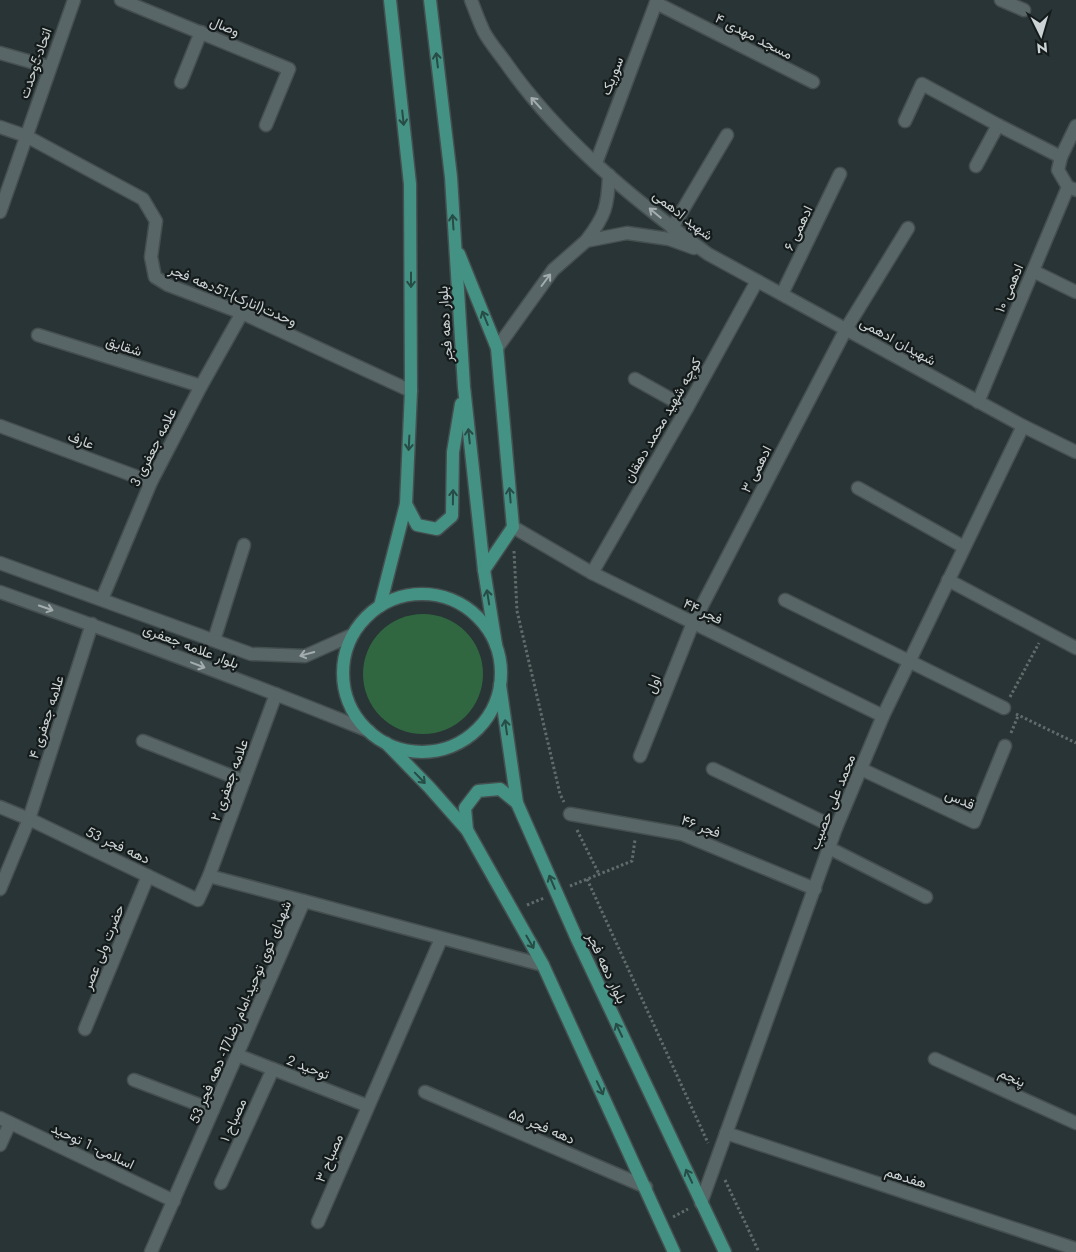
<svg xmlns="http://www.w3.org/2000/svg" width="1076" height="1252" font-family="Jost,Vazirmatn,sans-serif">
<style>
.green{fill:#316740}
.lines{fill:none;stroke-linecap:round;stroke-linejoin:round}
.street-casing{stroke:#454f50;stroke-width:15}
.secondary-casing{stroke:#454f50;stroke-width:15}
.primary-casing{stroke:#454f50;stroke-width:15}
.path{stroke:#616b6c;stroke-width:3;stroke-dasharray:2.5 2.5;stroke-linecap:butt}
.street{stroke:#596667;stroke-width:12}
.secondary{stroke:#596667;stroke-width:12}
.primary{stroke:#439284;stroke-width:12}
.oneway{stroke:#274b45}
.oneway2{stroke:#a4adae}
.labels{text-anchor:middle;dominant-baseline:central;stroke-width:4.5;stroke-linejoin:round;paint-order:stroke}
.street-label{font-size:14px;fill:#ccd3d4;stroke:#151b1b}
</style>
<rect width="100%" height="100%" fill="#283435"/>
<!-- green -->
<circle class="green" cx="423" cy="674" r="60"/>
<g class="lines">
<!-- street casing -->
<g class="street-casing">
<g id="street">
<polyline points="121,0 289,69 266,125"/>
<polyline points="1001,0 1024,10"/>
<polyline points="656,3 813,82"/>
<polyline points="0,53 49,67"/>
<polyline points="181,82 201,32"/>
<polyline points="905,121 922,84 998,125 1061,157"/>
<polyline points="1076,126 1061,157 1058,170 1068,187 1076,190"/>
<polyline points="0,127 26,136 143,199 156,221 151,257 155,277 168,285 242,313 411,391"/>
<polyline points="596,163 657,0"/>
<polyline points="976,166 998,125"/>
<polyline points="0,212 74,0"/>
<polyline points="672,228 727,135"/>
<polyline points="1033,271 1076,292"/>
<polyline points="782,294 840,174"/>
<polyline points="38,335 201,386"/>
<polyline points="635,379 687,408"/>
<polyline points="978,402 1068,187"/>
<polyline points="0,426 151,482"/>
<polyline points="858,488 964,547"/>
<polyline points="513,527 592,573 883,716"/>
<polyline points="592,573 687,408 757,281"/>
<polyline points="948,580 1076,648"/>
<polyline points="102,599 151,482 201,386 242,313"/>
<polyline points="785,600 1004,708"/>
<polyline points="214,640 244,545"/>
<polyline points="143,741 244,781"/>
<polyline points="640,756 693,623 846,329 908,228"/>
<polyline points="713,769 836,828"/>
<polyline points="861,769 974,822 1005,746"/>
<polyline points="0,807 29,819 198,900 209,876 276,694"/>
<polyline points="570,814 682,834 815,889"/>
<polyline points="829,848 926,897"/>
<polyline points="209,876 304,901"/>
<polyline points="0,889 29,819 92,624"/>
<polyline points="85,1029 148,876"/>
<polyline points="237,1055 368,1106"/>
<polyline points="935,1059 1076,1123"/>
<polyline points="134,1080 213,1110"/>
<polyline points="425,1092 646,1187"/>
<polyline points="0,1118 174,1201"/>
<polyline points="726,1133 1076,1249"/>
<polyline points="0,1145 10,1123"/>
<polyline points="221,1183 273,1069"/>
<polyline points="701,1203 836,828 883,716 1023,426"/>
<polyline points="318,1222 441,939"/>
<polyline points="151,1252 304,901 543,965"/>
</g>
</g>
<!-- secondary casing -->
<g class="secondary-casing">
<g id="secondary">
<path d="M 471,0 C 475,10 479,22 484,32 C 490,43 499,53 506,63 C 559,139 633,199 708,254 L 1023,426 L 1076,452"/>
<path d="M 586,241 C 605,216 608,207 609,175"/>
<polyline points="497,348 553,270 586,241 627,233 669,239 694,248"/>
<polyline points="0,563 251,654 305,656 352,635"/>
<path d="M 0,592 C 124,636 247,682 369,731"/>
</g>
</g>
<!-- primary casing -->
<g class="primary-casing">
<g id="primary">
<polyline points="430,0 451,177 464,387 484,570 496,645"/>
<polyline points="459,254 497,348 513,527 484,570"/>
<polyline points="406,504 417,525 437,529 452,516 453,452 461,404"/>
<circle cx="422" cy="673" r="79"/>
<polyline points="380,606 406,504 411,391 410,184 390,0"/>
<polyline points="500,685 517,803 577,939 725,1252"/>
<polyline points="386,743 429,787 467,830 543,965 674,1252"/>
<polyline points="467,830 465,808 478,791 500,789 517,803"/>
</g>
</g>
<!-- path -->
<g class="path">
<polyline points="514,551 517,611 560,794 564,802"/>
<polyline points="1010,697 1039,643"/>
<polyline points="1016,714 1076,743"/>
<polyline points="1011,733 1018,716"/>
<polyline points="577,830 599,874"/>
<polyline points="587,879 708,1143"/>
<polyline points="570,886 632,861 635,840"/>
<polyline points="527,905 544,898"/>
<polyline points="725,1180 759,1252"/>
<polyline points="673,1217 688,1209"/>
</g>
<!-- street -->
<use href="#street" class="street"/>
<!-- secondary -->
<use href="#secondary" class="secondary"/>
<!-- primary -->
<use href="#primary" class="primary"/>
</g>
<!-- one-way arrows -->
<defs><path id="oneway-shaft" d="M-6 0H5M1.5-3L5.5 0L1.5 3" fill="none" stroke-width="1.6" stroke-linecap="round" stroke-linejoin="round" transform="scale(1.25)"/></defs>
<g class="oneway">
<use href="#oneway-shaft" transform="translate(437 60) rotate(-97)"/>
<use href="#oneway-shaft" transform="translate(403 118) rotate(84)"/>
<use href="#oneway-shaft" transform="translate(453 222) rotate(-94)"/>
<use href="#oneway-shaft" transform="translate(411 280) rotate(90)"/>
<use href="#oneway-shaft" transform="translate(485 318) rotate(-112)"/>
<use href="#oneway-shaft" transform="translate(469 436) rotate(-96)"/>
<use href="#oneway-shaft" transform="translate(409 443) rotate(93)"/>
<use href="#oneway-shaft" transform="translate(510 495) rotate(-95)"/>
<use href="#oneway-shaft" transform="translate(453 497) rotate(-89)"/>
<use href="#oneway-shaft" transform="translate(488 597) rotate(-99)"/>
<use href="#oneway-shaft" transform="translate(506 727) rotate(-98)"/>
<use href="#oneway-shaft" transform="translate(420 778) rotate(46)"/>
<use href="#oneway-shaft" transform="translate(552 882) rotate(-113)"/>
<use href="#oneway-shaft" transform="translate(530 942) rotate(60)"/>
<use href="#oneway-shaft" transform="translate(619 1030) rotate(-115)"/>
<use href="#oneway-shaft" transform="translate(600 1088) rotate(65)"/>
<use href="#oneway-shaft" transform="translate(689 1176) rotate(-115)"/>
</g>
<g class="oneway2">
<use href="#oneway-shaft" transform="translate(536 103) rotate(-132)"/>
<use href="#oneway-shaft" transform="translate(655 213) rotate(-140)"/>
<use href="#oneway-shaft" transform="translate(546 280) rotate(-53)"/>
<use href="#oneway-shaft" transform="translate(46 608) rotate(19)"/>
<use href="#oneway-shaft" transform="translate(307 654) rotate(165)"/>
<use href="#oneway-shaft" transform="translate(198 665) rotate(21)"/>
</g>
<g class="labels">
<!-- street labels -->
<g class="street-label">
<text transform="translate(225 26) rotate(23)">وصال</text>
<text transform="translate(754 36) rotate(27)">مسجد مهدی ۴</text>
<text transform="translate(35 63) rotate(-71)">اتحاد-5وحدت</text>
<text transform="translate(612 76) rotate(-69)">سوریک</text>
<text transform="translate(683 215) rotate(38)">شهید ادهمی</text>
<text transform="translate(798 228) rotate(-64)">ادهمی ۶</text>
<text transform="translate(1009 288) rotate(-67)">ادهمی ۱۰</text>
<text transform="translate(233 295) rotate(23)">وحدت(انارک)-51دهه فجر</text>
<text transform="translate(445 324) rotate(-94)">بلوار دهه فجر</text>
<text transform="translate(898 341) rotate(29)">شهیدان ادهمی</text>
<text transform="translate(124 346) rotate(18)">شقایق</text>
<text transform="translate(662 420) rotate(-60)">کوچه شهید محمد دهقان</text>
<text transform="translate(81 440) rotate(20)">عارف</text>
<text transform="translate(153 447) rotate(-63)">علامه جعفری 3</text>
<text transform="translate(756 469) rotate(-63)">ادهمی ۳</text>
<text transform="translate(703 611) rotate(26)">فجر ۴۴</text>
<text transform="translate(191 646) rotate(21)">بلوار علامه جعفری</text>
<text transform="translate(653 684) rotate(-68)">اول</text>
<text transform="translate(46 717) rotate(-72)">علامه جعفری ۴</text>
<text transform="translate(229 780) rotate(-70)">علامه جعفری ۲</text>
<text transform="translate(960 799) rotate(24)">قدس</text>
<text transform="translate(832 802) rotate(-68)">محمد علی حصیب</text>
<text transform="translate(701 826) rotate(20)">فجر ۴۶</text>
<text transform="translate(118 845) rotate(25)">دهه فجر 53</text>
<text transform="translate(103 947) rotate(-68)">حضرت ولی عصر</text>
<text transform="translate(607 968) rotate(65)">بلوار دهه فجر</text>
<text transform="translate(240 1012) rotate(-67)">شهدای کوی توحید-امام رضا17- دهه فجر 53</text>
<text transform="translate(308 1067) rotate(21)">توحید 2</text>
<text transform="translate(1012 1077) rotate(24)">پنجم</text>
<text transform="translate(233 1120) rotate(-66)">مصباح ۱</text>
<text transform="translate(542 1126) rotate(23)">دهه فجر ۵۵</text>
<text transform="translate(93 1146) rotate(25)">اسلامی- 1 توحید</text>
<text transform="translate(329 1158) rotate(-67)">مصباح ۳</text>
<text transform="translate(906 1177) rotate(18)">هفدهم</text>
</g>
</g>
<!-- north arrow -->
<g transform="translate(1041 35) rotate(175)" stroke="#151b1b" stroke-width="4" paint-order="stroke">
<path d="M0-4L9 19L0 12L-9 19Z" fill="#ccd3d4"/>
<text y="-8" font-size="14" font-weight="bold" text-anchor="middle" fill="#ccd3d4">N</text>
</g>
</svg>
